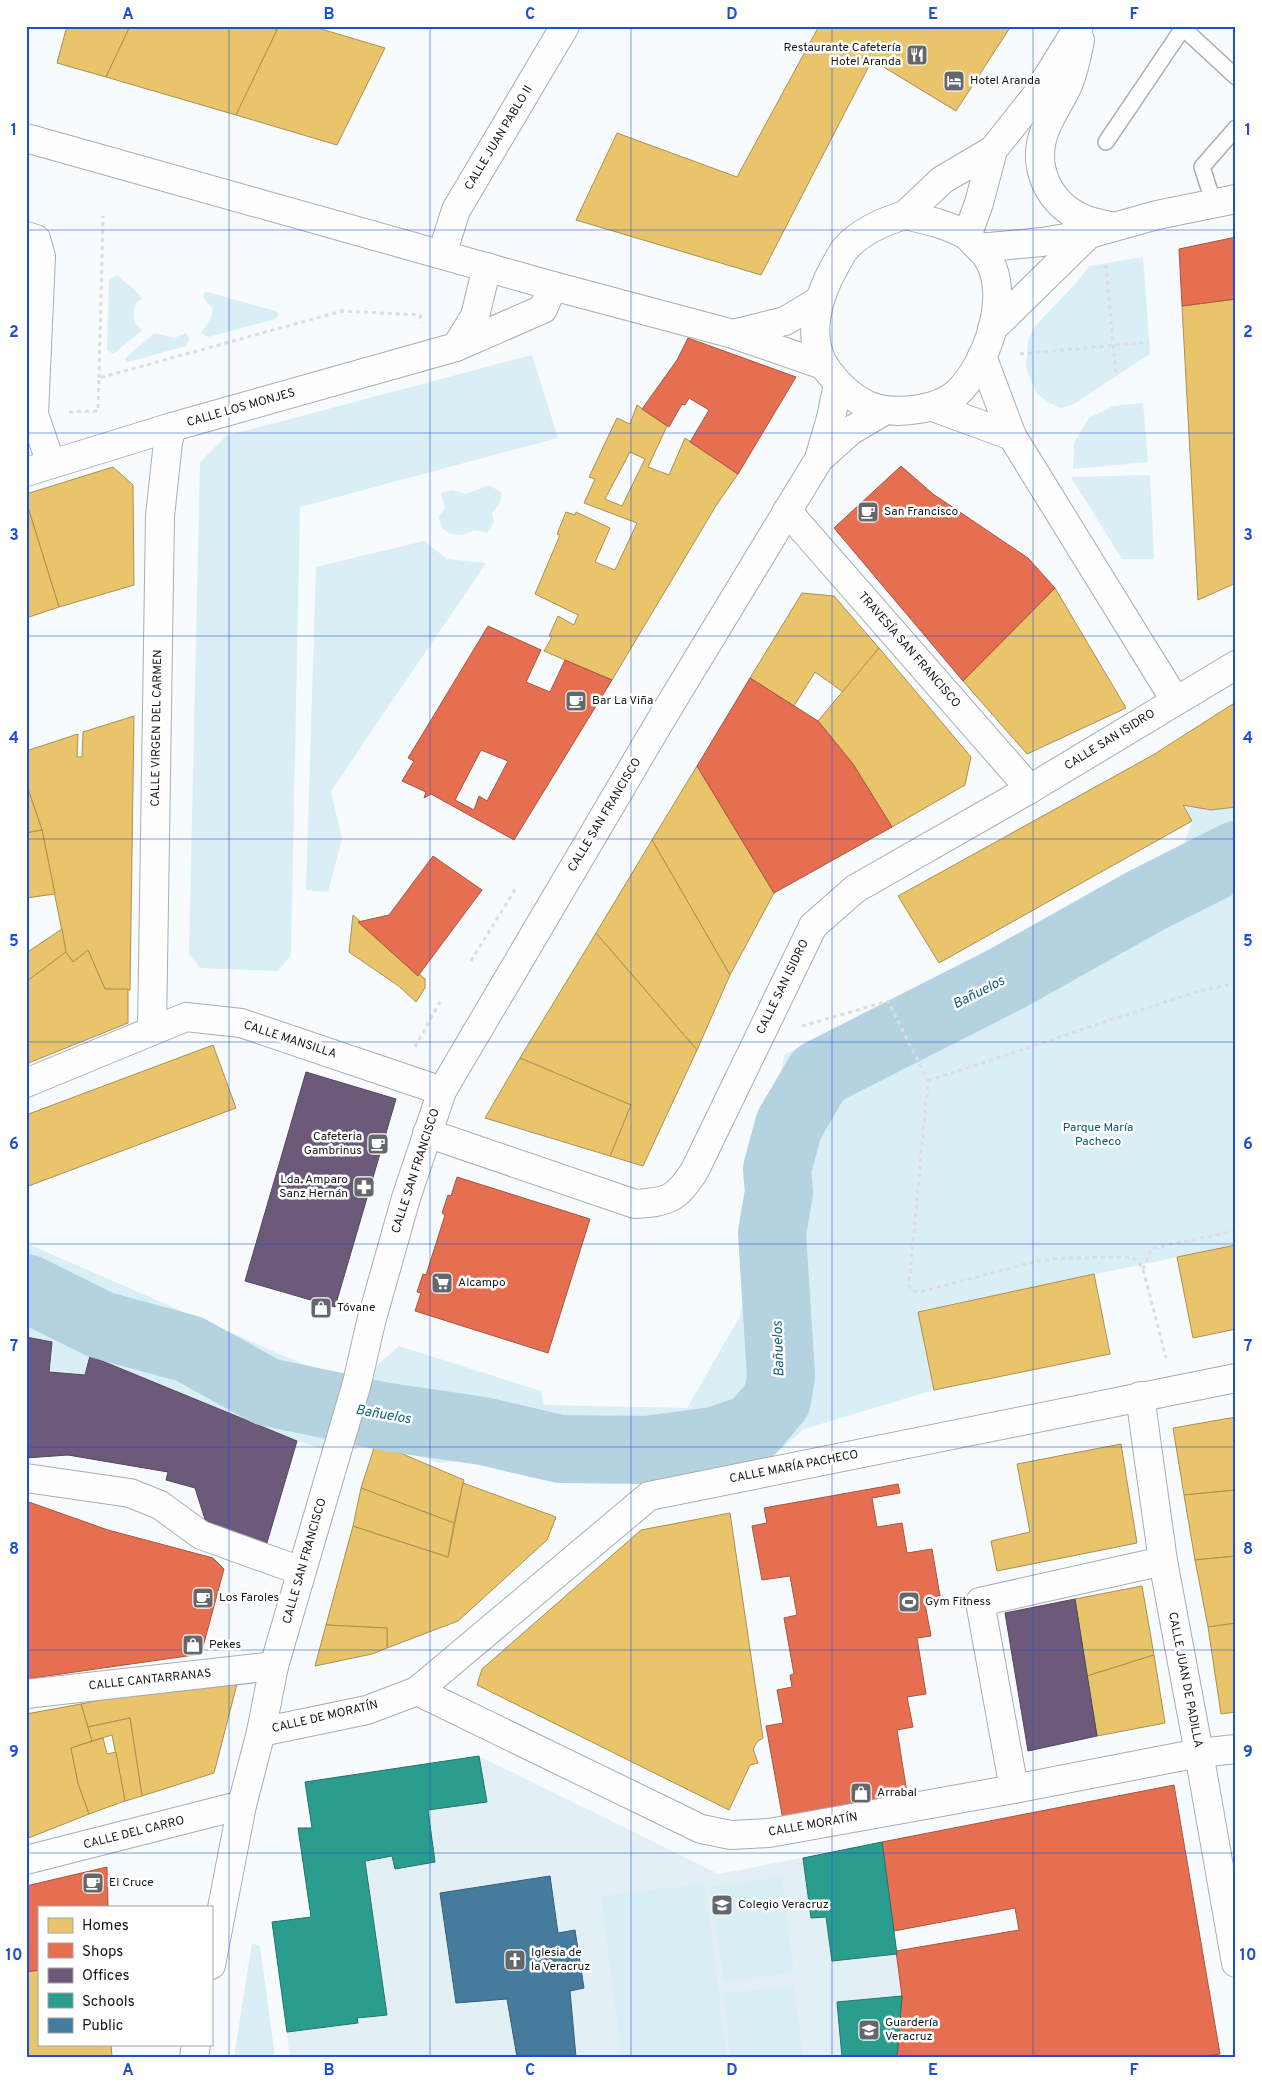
<svg xmlns="http://www.w3.org/2000/svg" width="1262" height="2083" font-family="Overpass,sans-serif">
<style>
.built{fill:#e2eff4}
.green{fill:#daeef6}
.homes{fill:#e9c46a;stroke:#aa9152;fill-rule:evenodd}
.shops{fill:#e76f51;stroke:#a85541;fill-rule:evenodd}
.offices{fill:#6d597a;stroke:#53465e}
.schools{fill:#2a9d8f;stroke:#24756c}
.public{fill:#457b9d;stroke:#375e76}
.lines{fill:none;stroke-linecap:round;stroke-linejoin:round}
.river{stroke:#b4d2df;stroke-width:68}
.lane-casing{stroke:#aaadaf;stroke-width:18}
.street-casing{stroke:#aaadaf;stroke-width:30}
.secondary-casing{stroke:#aaadaf;stroke-width:30}
.primary-casing{stroke:#aaadaf;stroke-width:30}
.path{stroke:#dcddde;stroke-width:3;stroke-dasharray:4 4;stroke-linecap:butt}
.lane{stroke:#fefeff;stroke-width:15}
.street{stroke:#fefeff;stroke-width:28}
.secondary{stroke:#fefeff;stroke-width:28}
.primary{stroke:#fefeff;stroke-width:28}
.grid{fill:none;stroke:#1d4ed8;stroke-width:1;stroke-opacity:0.55}
.labels{text-anchor:middle;dominant-baseline:central;stroke-width:5;stroke-linejoin:round;paint-order:stroke}
.poi-label{font-size:12px;fill:#16191b;stroke:#fff;text-anchor:start}
.street-label{font-size:12px;fill:#16191b;stroke:#fff}
.park-label{font-size:12px;fill:#075972;stroke:#fff}
.water-label{font-size:14px;font-style:italic;fill:#105e77;stroke:#fff}
.neatline{fill:none;stroke:#1d4ed8;stroke-width:2}
.grid-label{font-size:16px;text-anchor:middle;font-weight:bold;fill:#1d4ed8}
</style>
<rect width="100%" height="100%" fill="#f7fbfd"/>
<!-- built -->
<polygon class="built" points="479,1756 719,1874 882,1842 902,1996 897,2057 576,2057 570,1991 584,1988 575,1930 558,1933 550,1877 440,1893 456,2003 507,1999 517,2057 290,2057 272,1922 311,1917 298,1828 312,1827 305,1782"/>
<!-- green -->
<g class="green">
<polygon points="1143,257 1150,354 1072,405 1061,408 1051,404 1037,394 1026,368 1028,341 1035,326 1077,282 1089,266"/>
<path d="M 117,275 L 143,298 C 132,303 133,315 136,325 L 142,330 L 113,354 L 107,350 L 109,280 Z"/>
<polygon points="207,292 276,311 279,315 276,319 208,337 201,333 211,318 213,309 203,297 204,293"/>
<polygon points="154,333 174,338 186,333 190,339 186,346 128,362 126,361 126,358"/>
<polygon points="532,355 558,438 300,507 291,955 278,971 200,968 189,954 200,462 226,436"/>
<polygon points="1143,403 1148,462 1073,469 1074,443 1089,418 1113,406"/>
<polygon points="1150,475 1154,559 1122,559 1071,477"/>
<polygon points="489,485 502,493 500,502 492,513 494,522 487,533 474,530 463,535 450,534 443,529 438,517 445,508 441,493 453,490 466,494"/>
<polygon points="424,541 447,559 486,563 331,791 342,839 328,892 306,890 316,567"/>
<polygon points="1183,805 1211,810 1236,807 1236,1245 918,1311 934,1390 804,1429 751,1476 608,1479 510,1455 439,1463 388,1442 336,1453 297,1441 91,1356 85,1375 49,1372 52,1342 26,1337 26,1243 321,1372 357,1383 399,1346 541,1391 544,1405 687,1408 740,1316 784,1055 890,1003 936,986 1179,857 1192,822"/>
<polygon points="781,1877 794,1972 724,1982 710,1887"/>
<polygon points="705,1884 727,2057 622,2057 601,1896"/>
<polygon points="252,1943 260,1946 275,2057 234,2057"/>
<polygon points="794,1986 803,2057 730,2057 723,1993"/>
</g>
<!-- homes -->
<g class="homes">
<polygon points="67,26 130,26 106,77 57,63"/>
<polygon points="130,26 266,26 277,30 236,115 106,77"/>
<polygon points="279,26 311,26 385,48 337,145 236,115"/>
<polygon points="819,26 1011,26 956,111 872,60 761,275 576,220 617,133 737,177"/>
<polygon points="1236,299 1236,583 1198,600 1182,306"/>
<path d="M 637,405 L 667,426 L 648,467 L 669,475 L 685,438 L 738,474 L 717,504 L 612,680 L 544,651 L 552,637 L 549,636 L 558,616 L 574,625 L 578,615 L 535,594 L 560,535 L 557,534 L 566,512 L 575,515 L 576,512 L 610,528 L 595,562 L 615,570 L 637,523 L 584,503 L 595,479 L 589,477 L 617,418 L 630,424 ZM 630,452 L 645,459 L 622,506 L 605,499 Z"/>
<polygon points="113,467 133,485 134,585 59,607 26,501 26,494"/>
<polygon points="26,501 59,607 26,618"/>
<polygon points="1055,588 1126,708 1027,754 963,681"/>
<polygon points="802,593 834,596 879,648 843,692 815,672 794,706 750,678"/>
<polygon points="879,648 971,757 965,785 892,827 853,764 818,721"/>
<polygon points="1236,702 1236,807 1211,810 1183,805 1192,821 939,963 898,896 1153,755"/>
<polygon points="134,716 130,990 105,989 88,950 73,962 66,952 42,830 26,783 26,751 78,734 77,757 82,757 83,732"/>
<polygon points="697,766 774,893 730,975 652,840"/>
<polygon points="26,783 42,830 26,833"/>
<polygon points="42,830 55,894 26,898 26,833"/>
<polygon points="652,840 730,975 697,1050 596,933"/>
<polygon points="353,915 425,979 425,988 416,1002 400,987 349,952"/>
<polygon points="62,929 66,952 26,982 26,953"/>
<polygon points="596,933 697,1050 643,1166 610,1156 631,1105 520,1058"/>
<polygon points="88,950 105,989 128,989 128,1023 26,1064 26,982 66,952 73,962"/>
<polygon points="213,1045 236,1108 26,1187 26,1115"/>
<polygon points="520,1058 631,1105 610,1156 485,1118"/>
<polygon points="1236,1245 1236,1329 1193,1338 1177,1257"/>
<polygon points="1094,1274 1110,1354 934,1390 918,1312"/>
<polygon points="1236,1417 1236,1490 1184,1495 1173,1428"/>
<polygon points="379,1444 464,1480 454,1523 361,1488 375,1445"/>
<polygon points="1121,1444 1137,1543 997,1571 991,1541 1030,1532 1017,1464"/>
<polygon points="463,1483 556,1517 547,1540 458,1621 387,1648 387,1628 326,1625 353,1526 448,1557"/>
<polygon points="361,1488 454,1523 448,1557 353,1526"/>
<polygon points="1236,1490 1236,1556 1195,1560 1184,1495"/>
<polygon points="730,1513 763,1738 758,1741 753,1749 758,1763 750,1765 729,1810 477,1685 482,1669 641,1530"/>
<polygon points="1236,1556 1236,1623 1208,1627 1195,1560"/>
<polygon points="1142,1586 1154,1655 1087,1676 1075,1599"/>
<polygon points="1236,1623 1236,1712 1221,1714 1208,1627"/>
<polygon points="326,1625 387,1628 387,1648 372,1654 315,1666"/>
<polygon points="1154,1655 1165,1723 1097,1736 1087,1676"/>
<polygon points="237,1684 214,1773 142,1796 130,1718 88,1727 81,1704 121,1696"/>
<polygon points="81,1704 92,1741 71,1748 78,1783 89,1814 26,1839 26,1714"/>
<polygon points="130,1718 142,1796 125,1801 112,1735 92,1741 88,1727"/>
<polygon points="103,1738 107,1754 116,1752 125,1801 89,1814 78,1783 71,1748"/>
<polygon points="39,1970 39,2044 111,2044 112,2057 26,2057 26,1972"/>
</g>
<!-- shops -->
<g class="shops">
<polygon points="1236,237 1236,299 1182,306 1179,249"/>
<polygon points="688,338 796,377 738,474 690,442 709,410 689,398 685,405 682,404 669,427 642,409 677,360"/>
<polygon points="901,466 933,494 1028,558 1055,588 963,681 834,528"/>
<path d="M 488,626 L 541,650 L 526,682 L 550,692 L 565,660 L 612,680 L 514,840 L 431,794 L 424,798 L 426,792 L 402,781 L 414,761 L 408,758 ZM 481,750 L 508,761 L 487,801 L 479,796 L 474,810 L 455,800 Z"/>
<polygon points="750,678 818,721 853,764 892,827 774,893 697,766"/>
<polygon points="433,856 482,890 418,976 358,922 389,915"/>
<polygon points="457,1177 590,1219 548,1353 415,1311 421,1293 417,1292 423,1274 426,1275 445,1215 442,1213 448,1195 451,1196"/>
<polygon points="898,1484 900,1493 872,1498 877,1527 902,1523 907,1553 932,1549 940,1596 924,1598 931,1636 917,1638 926,1694 907,1697 913,1727 897,1730 908,1799 783,1820 766,1726 783,1723 777,1690 792,1687 790,1675 794,1674 784,1618 797,1615 790,1576 762,1580 752,1526 767,1523 764,1508"/>
<polygon points="26,1501 108,1530 213,1558 224,1569 201,1654 26,1679"/>
<polygon points="1174,1785 1220,2054 1196,2057 897,2057 902,1996 896,1951 1019,1930 1015,1908 894,1931 882,1842"/>
<polygon points="107,1867 108,1907 39,1907 39,1970 26,1972 26,1886"/>
</g>
<!-- offices -->
<g class="offices">
<polygon points="306,1072 396,1099 335,1307 245,1281"/>
<polygon points="26,1337 52,1342 49,1372 85,1375 90,1356 297,1441 266,1546 208,1529 195,1488 166,1480 168,1472 68,1455 26,1458"/>
<polygon points="1075,1599 1097,1736 1028,1751 1005,1613"/>
</g>
<!-- schools -->
<g class="schools">
<polygon points="479,1756 487,1802 428,1810 435,1862 395,1869 392,1856 365,1861 387,2015 357,2018 358,2023 287,2032 272,1922 311,1917 298,1828 312,1828 305,1782"/>
<polygon points="882,1842 897,1954 832,1961 826,1917 811,1918 803,1858"/>
<polygon points="902,1996 897,2057 842,2057 837,2002"/>
</g>
<!-- public -->
<polygon class="public" points="550,1876 558,1933 575,1930 584,1988 570,1991 576,2057 517,2057 507,1999 456,2003 440,1893"/>
<g class="lines">
<!-- river -->
<polyline class="river" points="26,1288 101,1325 189,1349 267,1392 387,1417 483,1431 560,1449 647,1450 714,1441 753,1428 777,1400 781,1376 772,1233 779,1192 777,1169 789,1125 819,1074 1006,979 1147,900 1236,855"/>
<!-- lane casing -->
<g class="lane-casing">
<g id="lane">
<polyline points="1106,142 1183,28 1236,77"/>
<polyline points="1214,204 1202,167 1236,128"/>
</g>
</g>
<!-- street casing -->
<g class="street-casing">
<g id="street">
<polyline points="26,236 36,239 41,256 34,414 51,464"/>
<polyline points="442,254 456,210 565,26"/>
<polyline points="456,347 475,316 487,267"/>
<polyline points="982,356 1012,436 1175,700"/>
<polyline points="933,407 1012,436"/>
<polyline points="26,472 172,427 456,347 543,309 553,286"/>
<polyline points="787,511 1030,789"/>
<polyline points="152,1031 160,516 168,442 172,427"/>
<polyline points="26,1083 186,1017 241,1023 442,1091"/>
<path d="M 427,1133 L 635,1204 C 668,1202 677,1199 695,1170 L 813,926 L 855,889 L 1030,789 L 1236,665"/>
<polyline points="1140,1396 1163,1561 1199,1753 1236,1963"/>
<polyline points="26,1478 130,1493 160,1505 201,1535 301,1571"/>
<polyline points="417,1691 701,1829 731,1835 769,1833 1014,1789 1199,1753 1236,1749"/>
<polyline points="26,1694 274,1666"/>
<polyline points="261,1732 367,1710 417,1691 649,1496 1236,1378"/>
<polyline points="1014,1789 980,1602 1163,1561"/>
<polyline points="26,1860 242,1805"/>
</g>
</g>
<!-- secondary casing -->
<g class="secondary-casing">
<g id="secondary">
<path d="M 1080,40 C 1077,55 1074,71 1068,85 C 1061,101 1051,114 1045,130 C 1031,166 1048,204 1084,219 C 1093,223 1104,224 1114,227"/>
<polyline points="905,215 942,180 993,150 1035,97 1079,26"/>
<polyline points="967,236 979,203 993,150"/>
<polyline points="979,248 1042,242 1089,234 1157,215 1236,199"/>
<polyline points="992,329 1089,234"/>
<polyline points="819,459 831,418 838,384"/>
<polyline points="211,1965 242,1805 261,1732 274,1666 357,1383 371,1322 406,1198 442,1091 662,718 819,459 850,431 884,411"/>
<polyline points="194,2057 196,2044"/>
</g>
</g>
<!-- primary casing -->
<g class="primary-casing">
<g id="primary">
<polyline points="26,138 553,286 733,334 823,365"/>
<path d="M 905,215 C 926,220 947,224 966,235 C 970,238 973,242 977,246 C 980,249 985,253 987,257 C 1012,294 987,365 957,393 C 947,402 932,407 919,409 C 878,416 853,404 828,371 C 804,339 818,295 836,264 C 839,259 842,252 846,248 C 860,232 885,221 905,215 Z"/>
<polyline points="733,334 785,321 820,300"/>
</g>
</g>
<!-- path -->
<g class="path">
<polyline points="1106,265 1116,376"/>
<polyline points="1020,354 1149,342"/>
<polyline points="99,378 103,216"/>
<polyline points="69,412 98,411 99,378 342,311 420,315 422,323"/>
<polyline points="471,961 516,888"/>
<polyline points="802,1026 888,1001 928,1081 909,1285 912,1291 919,1292 1041,1260 1069,1258 1131,1257 1138,1262 1143,1269 1166,1358"/>
<polyline points="415,1047 440,1002"/>
<polyline points="928,1081 1195,992 1236,983"/>
<polyline points="1143,1269 1152,1248 1236,1231"/>
</g>
<!-- lane -->
<use href="#lane" class="lane"/>
<!-- street -->
<use href="#street" class="street"/>
<!-- secondary -->
<use href="#secondary" class="secondary"/>
<!-- primary -->
<use href="#primary" class="primary"/>
</g>
<!-- grid -->
<path class="grid" d="M 229,26 L 229,2057M 430,26 L 430,2057M 631,26 L 631,2057M 832,26 L 832,2057M 1033,26 L 1033,2057M 26,230 L 1236,230M 26,433 L 1236,433M 26,636 L 1236,636M 26,839 L 1236,839M 26,1042 L 1236,1042M 26,1244 L 1236,1244M 26,1447 L 1236,1447M 26,1650 L 1236,1650M 26,1853 L 1236,1853"/>
<!-- icons -->
<defs>
<g id="restaurant-square" transform="scale(1.125)"><rect x="-9" y="-9" width="18" height="18" rx="4" fill="#65686a" stroke="#fff"/><path d="M-5-6h1v4h1v-4h1v4h1v-4h1v5L-1.5 .5V6h-2V.5L-5-1ZM5-6V6H3V1.5H1.5Q1.5-4 5-6Z" fill="#fff"/></g>
<g id="hotel-square" transform="scale(1.125)"><rect x="-9" y="-9" width="18" height="18" rx="4" fill="#65686a" stroke="#fff"/><path d="M-6-4.5h1.5V1H6V5H4.5V3h-9V5H-6ZM-4 0a1.8 1.8 0 1 1 3.6 0ZM.5 0V-2.5h3Q6-2.5 6 0Z" fill="#fff"/></g>
<g id="cafe-square" transform="scale(1.125)"><rect x="-9" y="-9" width="18" height="18" rx="4" fill="#65686a" stroke="#fff"/><path d="M-5.5-4.5H6V0H3Q3 3.5 0 3.5H-2.5Q-5.5 3.5-5.5 0ZM3-3.2v2h1.7v-2ZM-6 4.5H4V6H-6Z" fill="#fff"/></g>
<g id="pharmacy-square" transform="scale(1.125)"><rect x="-9" y="-9" width="18" height="18" rx="4" fill="#65686a" stroke="#fff"/><path d="M-2-6h4v4h4v4h-4v4h-4v-4h-4v-4h4Z" fill="#fff"/></g>
<g id="supermarket-square" transform="scale(1.125)"><rect x="-9" y="-9" width="18" height="18" rx="4" fill="#65686a" stroke="#fff"/><path d="M-6-5.5h2.5l.6 2H6L4.5 2H-2.5L-4.4-4H-6ZM-1.5 3.2a1.3 1.3 0 1 0 .1 0ZM3 3.2a1.3 1.3 0 1 0 .1 0Z" fill="#fff"/></g>
<g id="shop-square" transform="scale(1.125)"><rect x="-9" y="-9" width="18" height="18" rx="4" fill="#65686a" stroke="#fff"/><path d="M-5-2.5h2.3a2.7 3.5 0 0 1 5.4 0H5L5.5 6h-11ZM-1.5-2.5h3a1.5 2.3 0 0 0-3 0Z" fill="#fff"/></g>
<g id="stadium-square" transform="scale(1.125)"><rect x="-9" y="-9" width="18" height="18" rx="4" fill="#65686a" stroke="#fff"/><path d="M0-5a6.5 5 0 1 0 0 10a6.5 5 0 1 0 0-10ZM-3.5-1.8h7v3.6h-7Z" fill="#fff"/></g>
<g id="school-square" transform="scale(1.125)"><rect x="-9" y="-9" width="18" height="18" rx="4" fill="#65686a" stroke="#fff"/><path d="M0-5L7-2L0 1L-7-2ZM-4 1L0 2.5L4 1V4Q0 6-4 4Z" fill="#fff"/></g>
<g id="church-square" transform="scale(1.125)"><rect x="-9" y="-9" width="18" height="18" rx="4" fill="#65686a" stroke="#fff"/><path d="M-1.2-6h2.4v3.5h3.3v2.4h-3.3V6h-2.4V-.1h-3.3v-2.4h3.3Z" fill="#fff"/></g>
</defs>
<g fill-rule="evenodd">
<use href="#restaurant-square" x="917" y="55"/>
<use href="#hotel-square" x="954" y="81"/>
<use href="#cafe-square" x="868" y="512"/>
<use href="#cafe-square" x="576" y="701"/>
<use href="#cafe-square" x="378" y="1144"/>
<use href="#pharmacy-square" x="364" y="1187"/>
<use href="#supermarket-square" x="442" y="1283"/>
<use href="#shop-square" x="321" y="1308"/>
<use href="#cafe-square" x="203" y="1598"/>
<use href="#stadium-square" x="909" y="1602"/>
<use href="#shop-square" x="193" y="1645"/>
<use href="#shop-square" x="861" y="1793"/>
<use href="#cafe-square" x="93" y="1883"/>
<use href="#school-square" x="722" y="1905"/>
<use href="#church-square" x="515" y="1960"/>
<use href="#school-square" x="869" y="2030"/>
</g>
<g class="labels">
<!-- poi labels -->
<g class="poi-label">
<text x="901" y="48" text-anchor="end">Restaurante Cafetería<tspan x="901" dy="14">Hotel Aranda</tspan></text>
<text x="970" y="81">Hotel Aranda</text>
<text x="884" y="512">San Francisco</text>
<text x="592" y="701">Bar La Viña</text>
<text x="362" y="1137" text-anchor="end">Cafeteria<tspan x="362" dy="14">Gambrinus</tspan></text>
<text x="348" y="1180" text-anchor="end">Lda. Amparo<tspan x="348" dy="14">Sanz Hernán</tspan></text>
<text x="458" y="1283">Alcampo</text>
<text x="337" y="1308">Tóvane</text>
<text x="219" y="1598">Los Faroles</text>
<text x="925" y="1602">Gym Fitness</text>
<text x="209" y="1645">Pekes</text>
<text x="877" y="1793">Arrabal</text>
<text x="109" y="1883">El Cruce</text>
<text x="738" y="1905">Colegio Veracruz</text>
<text x="531" y="1953">Iglesia de<tspan x="531" dy="14">la Veracruz</tspan></text>
<text x="885" y="2023">Guardería<tspan x="885" dy="14">Veracruz</tspan></text>
</g>
<!-- street labels -->
<g class="street-label">
<text transform="translate(499 138) rotate(-59)">CALLE JUAN PABLO II</text>
<text transform="translate(241 408) rotate(-16)">CALLE LOS MONJES</text>
<text transform="translate(909 650) rotate(49)">TRAVESÍA SAN FRANCISCO</text>
<text transform="translate(157 728) rotate(-89)">CALLE VIRGEN DEL CARMEN</text>
<text transform="translate(1110 740) rotate(-32)">CALLE SAN ISIDRO</text>
<text transform="translate(605 815) rotate(-59)">CALLE SAN FRANCISCO</text>
<text transform="translate(783 987) rotate(-64)">CALLE SAN ISIDRO</text>
<text transform="translate(290 1040) rotate(18)">CALLE MANSILLA</text>
<text transform="translate(416 1171) rotate(-72)">CALLE SAN FRANCISCO</text>
<text transform="translate(794 1467) rotate(-11)">CALLE MARÍA PACHECO</text>
<text transform="translate(305 1561) rotate(-74)">CALLE SAN FRANCISCO</text>
<text transform="translate(150 1680) rotate(-6)">CALLE CANTARRANAS</text>
<text transform="translate(1185 1680) rotate(79)">CALLE JUAN DE PADILLA</text>
<text transform="translate(325 1717) rotate(-13)">CALLE DE MORATÍN</text>
<text transform="translate(813 1825) rotate(-10)">CALLE MORATÍN</text>
<text transform="translate(134 1833) rotate(-14)">CALLE DEL CARRO</text>
</g>
<!-- park labels -->
<g class="park-label">
<text x="1098" y="1128">Parque María<tspan x="1098" dy="14">Pacheco</tspan></text>
</g>
<!-- water labels -->
<g class="water-label">
<text transform="translate(979 993) rotate(-27)">Bañuelos</text>
<text transform="translate(779 1349) rotate(-92)">Bañuelos</text>
<text transform="translate(383 1415) rotate(10)">Bañuelos</text>
</g>
</g>
<!-- border -->
<rect width="1262" height="2083" fill="none" stroke="#ffffff" stroke-width="55"/>
<!-- legend -->
<rect x="38" y="1906" width="175" height="140" fill="#ffffff" stroke="#a2a3a4"/>
<rect x="48" y="1918" width="25" height="15" fill="#e9c46a" stroke="#a2a3a4"/>
<text x="82" y="1930" font-size="15" fill="#16191b">Homes</text>
<rect x="48" y="1943" width="25" height="15" fill="#e76f51" stroke="#a2a3a4"/>
<text x="82" y="1956" font-size="15" fill="#16191b">Shops</text>
<rect x="48" y="1968" width="25" height="15" fill="#6d597a" stroke="#a2a3a4"/>
<text x="82" y="1980" font-size="15" fill="#16191b">Offices</text>
<rect x="48" y="1993" width="25" height="15" fill="#2a9d8f" stroke="#a2a3a4"/>
<text x="82" y="2006" font-size="15" fill="#16191b">Schools</text>
<rect x="48" y="2018" width="25" height="15" fill="#457b9d" stroke="#a2a3a4"/>
<text x="82" y="2030" font-size="15" fill="#16191b">Public</text>
<rect x="28" y="28" width="1206" height="2028" class="neatline"/>
<g class="grid-label">
<text x="128" y="19">A</text>
<text x="329" y="19">B</text>
<text x="530" y="19">C</text>
<text x="732" y="19">D</text>
<text x="933" y="19">E</text>
<text x="1134" y="19">F</text>
<text x="14" y="135">1</text>
<text x="1248" y="135">1</text>
<text x="14" y="337">2</text>
<text x="1248" y="337">2</text>
<text x="14" y="540">3</text>
<text x="1248" y="540">3</text>
<text x="14" y="743">4</text>
<text x="1248" y="743">4</text>
<text x="14" y="946">5</text>
<text x="1248" y="946">5</text>
<text x="14" y="1149">6</text>
<text x="1248" y="1149">6</text>
<text x="14" y="1351">7</text>
<text x="1248" y="1351">7</text>
<text x="14" y="1554">8</text>
<text x="1248" y="1554">8</text>
<text x="14" y="1757">9</text>
<text x="1248" y="1757">9</text>
<text x="14" y="1960">10</text>
<text x="1248" y="1960">10</text>
<text x="128" y="2075">A</text>
<text x="329" y="2075">B</text>
<text x="530" y="2075">C</text>
<text x="732" y="2075">D</text>
<text x="933" y="2075">E</text>
<text x="1134" y="2075">F</text>
</g>
</svg>
